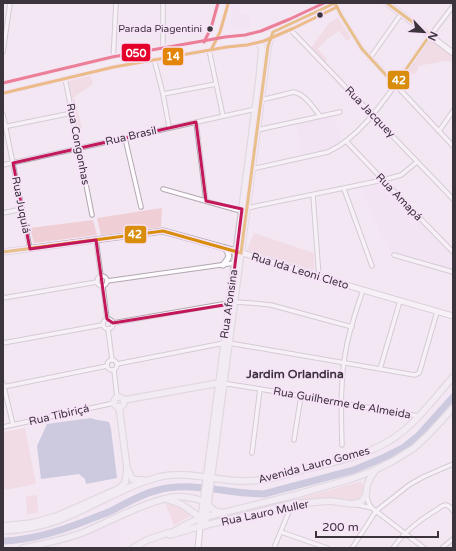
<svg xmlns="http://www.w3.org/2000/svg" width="456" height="551" font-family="'Varela Round',sans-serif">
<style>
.built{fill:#f2dff4}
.green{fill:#efcfd5}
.water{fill:#9fa7c8}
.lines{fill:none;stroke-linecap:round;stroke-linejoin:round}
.river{stroke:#9fa7c8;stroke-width:7}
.street-casing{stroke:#b0a8b0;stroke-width:5.5}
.secondary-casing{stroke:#b0a8b0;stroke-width:7}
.primary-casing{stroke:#ccc6cd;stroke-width:8}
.street{stroke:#fdfbfd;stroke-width:3.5}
.secondary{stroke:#fdfbfd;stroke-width:5}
.primary{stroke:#f4f0f7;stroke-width:5.5}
.bus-1-casing{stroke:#f7e2f8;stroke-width:6}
.bus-2-casing{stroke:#f7e2f8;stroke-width:6}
.bus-3-casing{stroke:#f7e2f8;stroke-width:6}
.bus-1{stroke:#d88e0c;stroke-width:3}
.bus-2{stroke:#e28509;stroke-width:3}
.bus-3{stroke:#e4002b;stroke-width:3}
.marked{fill:none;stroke:#c2185b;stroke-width:3;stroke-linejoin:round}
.bus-dot{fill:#3c343d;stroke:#f7e2f8;stroke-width:1.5}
.labels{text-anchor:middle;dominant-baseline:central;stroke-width:3.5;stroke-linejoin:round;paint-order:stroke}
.bus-label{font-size:10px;fill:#3c343d;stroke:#f7e2f8;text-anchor:end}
.street-label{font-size:11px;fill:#3c343d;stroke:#f7e2f8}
.neighbourhood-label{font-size:12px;font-weight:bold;fill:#3c343d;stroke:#f7e2f8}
.line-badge{stroke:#f7e2f8;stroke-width:1.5}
.badge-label{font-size:11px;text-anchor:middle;font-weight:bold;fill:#fff}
</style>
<rect width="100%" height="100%" fill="#f3e7f3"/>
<!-- built -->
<g class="built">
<polygon points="231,3 239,3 239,14 249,14 251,28 231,27"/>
<polygon points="334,114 341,140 330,149 303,154 295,123"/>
<polygon points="383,184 453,257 453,268 450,269 447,268 390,252 360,189"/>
<polygon points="120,521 121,548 80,548 79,537"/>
</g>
<!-- green -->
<g class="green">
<polygon points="338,18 351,38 347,41 339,31 327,39 318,49 327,59 325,63 311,48 329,23"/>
<polygon points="430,39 453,56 451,62 446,61 418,66 417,73 406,75 406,72"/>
<polygon points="89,74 93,84 86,89 74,97 82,128 79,130 68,78"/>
<polygon points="162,208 161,227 101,235 97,218"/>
<polygon points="93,220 97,235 34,243 30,228"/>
<polygon points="254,233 314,253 314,270 247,250"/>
<polygon points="25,428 36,484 5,490 3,481 3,432"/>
<path d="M 360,482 C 368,488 364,497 357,502 L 329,498 L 311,499 L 294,502 L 208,522 L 206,521 L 273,505 Z"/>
<polygon points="37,495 38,513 27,514 26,496"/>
<path d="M 168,504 C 177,505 184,509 190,516 L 174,526 L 166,505 Z"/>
</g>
<!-- water -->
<path class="water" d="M 91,418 C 97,421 103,420 109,422 L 111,429 L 117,478 L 86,484 L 85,479 L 79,474 L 41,479 L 37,446 L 47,424 Z"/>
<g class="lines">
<!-- river -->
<path class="river" d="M 3,541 C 33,540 61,531 88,520 C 96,517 104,514 111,511 C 127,503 141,494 158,490 C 193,481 229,494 264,494 L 354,470 L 385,457 L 403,448 L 418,436 L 453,397"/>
<!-- street casing -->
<g class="street-casing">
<g id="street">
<polyline points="163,3 163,53"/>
<polyline points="335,3 341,15 362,49 453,146"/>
<polyline points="287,26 453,199"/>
<polyline points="208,45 223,116"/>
<polyline points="3,52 10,3"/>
<polyline points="153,55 163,94 169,127"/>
<polyline points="370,58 401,14"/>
<polyline points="113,62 116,3"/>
<polyline points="64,73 92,215"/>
<polyline points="163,94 216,84"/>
<path d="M 261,100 L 294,92 C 306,95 313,107 320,116"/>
<polyline points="3,114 30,249"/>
<polyline points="196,122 206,201"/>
<polyline points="3,127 72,113"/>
<polyline points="257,130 340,112"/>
<polyline points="439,131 453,111"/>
<polyline points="125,138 141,207"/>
<polyline points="346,141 383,180 453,252"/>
<polyline points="3,165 256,109"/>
<path d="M 252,169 L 328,152 C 363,136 389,93 411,63 C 424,43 439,25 453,6"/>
<polyline points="163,189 237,210 383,180 401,175 417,162"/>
<polyline points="344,189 372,266"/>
<polyline points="313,195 319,277"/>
<polyline points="3,213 22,209"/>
<polyline points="96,240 101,276"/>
<polyline points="394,255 453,272"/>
<circle cx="102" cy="281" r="5"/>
<polyline points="107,281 235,263"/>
<polyline points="103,286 107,319"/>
<polyline points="3,298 97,282"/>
<circle cx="108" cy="324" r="5"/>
<polyline points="113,323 234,302 251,303 271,305 352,327"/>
<polyline points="108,329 112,360"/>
<polyline points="3,343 102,325"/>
<circle cx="112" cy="365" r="5"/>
<polyline points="117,364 224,343 229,343 415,375 419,373 421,367 437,312"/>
<polyline points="380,369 400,301"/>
<polyline points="114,370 117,397"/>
<polyline points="3,383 13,425"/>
<polyline points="222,383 260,389 418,416"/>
<polyline points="3,387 107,366"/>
<polyline points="3,427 114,403"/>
<polyline points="294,440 301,396"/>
<path d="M 342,445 C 341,411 340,377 347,344 C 351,325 357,308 363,290"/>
<polyline points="252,453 260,389"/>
<polyline points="366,495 369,504 372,508 424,548"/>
<polyline points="354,504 372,508"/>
<polyline points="281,532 327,548"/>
<polyline points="274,548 292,504"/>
<polyline points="352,548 376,511 409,485 423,477 453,464"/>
<path d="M 393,548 C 404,532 421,519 438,509 C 440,507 443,505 446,505 C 450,506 451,508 453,511"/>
<polyline points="442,548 453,539"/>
</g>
</g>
<!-- secondary casing -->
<g class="secondary-casing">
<g id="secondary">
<polyline points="387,3 453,53"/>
<polyline points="3,252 163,231 236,251 363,290 453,316"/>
<path d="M 223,265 C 229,258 231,256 225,248"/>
<polyline points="198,548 200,527"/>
</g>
</g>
<!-- primary casing -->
<g class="primary-casing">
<g id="primary">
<polyline points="314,13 319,3"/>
<polyline points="215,31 217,36 226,42"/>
<path d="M 208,45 C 216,33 219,17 223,3"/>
<polyline points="3,88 113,62 226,42 246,40 263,36 292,24 335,3"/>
<circle cx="119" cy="402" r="5"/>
<polyline points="124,400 219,383"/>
<polyline points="128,470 132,479 136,480 143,480"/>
<polyline points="166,499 181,504 201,518"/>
<polyline points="208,505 215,511 223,513"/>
<polyline points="3,526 32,523 57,516 118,489 125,483 127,468 119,407"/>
<polyline points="205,526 268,46 273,32"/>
<polyline points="200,527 259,80 262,47 255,38"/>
<path d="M 3,531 C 22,530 41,527 59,520 C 94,507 124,486 159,477 C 189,470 218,482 247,481 C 267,481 287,474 306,469 C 339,461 375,454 402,432 C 421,417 437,395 453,377"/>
<polyline points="170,535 194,528 292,504 330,501 353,504 361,502 366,495 367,486 370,478 375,471"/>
<polyline points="152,538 175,531 189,523 201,518 295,495 351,479 373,471 393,461 414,448 429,434 453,408"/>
<path d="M 23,548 C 44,544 62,540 82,533 C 109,522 136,506 164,499 C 177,495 191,497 203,501"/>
<polyline points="133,548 147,540 154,538"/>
</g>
</g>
<!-- street -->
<use href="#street" class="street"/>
<!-- secondary -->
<use href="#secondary" class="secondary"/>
<!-- primary -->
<use href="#primary" class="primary"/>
<!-- bus-1 casing -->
<g class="bus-1-casing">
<g id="bus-1">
<polyline points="335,3 341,15 362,49 395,85 430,35 387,3"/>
<polyline points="3,252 163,231 241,253 268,46 273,32 335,3"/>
</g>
</g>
<!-- bus-2 casing -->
<g class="bus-2-casing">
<g id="bus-2">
<polyline points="212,48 220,32 228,4"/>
<polyline points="4,93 114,67 227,47 247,45 264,41 294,28 337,7"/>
</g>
</g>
<!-- bus-3 casing -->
<g class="bus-3-casing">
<g id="bus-3">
<polyline points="204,42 211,28 218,3"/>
<polyline points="3,83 112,57 225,37 245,35 261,31 290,19 324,3"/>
</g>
</g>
<!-- bus-1 -->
<use href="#bus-1" class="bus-1"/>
<!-- bus-2 -->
<use href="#bus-2" class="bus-2"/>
<!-- bus-3 -->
<use href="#bus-3" class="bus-3"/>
</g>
<!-- marked area -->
<path d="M0 0H456V551H0ZM 196,122 L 206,201 L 242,209 L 230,304 L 113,323 L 107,319 L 96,240 L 30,249 L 13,163 Z" fill="#f3e7f3" fill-opacity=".55" fill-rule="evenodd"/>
<path class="marked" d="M 196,122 L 206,201 L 242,209 L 230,304 L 113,323 L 107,319 L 96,240 L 30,249 L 13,163 Z"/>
<!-- markers -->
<g class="bus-dot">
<circle cx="320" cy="15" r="3.5"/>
<circle cx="210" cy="29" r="3.5"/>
</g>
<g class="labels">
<!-- bus labels -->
<g class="bus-label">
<text x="202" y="29">Parada Piagentini</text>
</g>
<!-- street labels -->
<g class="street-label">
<text transform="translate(370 112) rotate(46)">Rua Jacquey</text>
<text transform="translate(131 136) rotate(-13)">Rua Brasil</text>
<text transform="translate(78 144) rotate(79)">Rua Congonhas</text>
<text transform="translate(399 197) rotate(46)">Rua Amapá</text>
<text transform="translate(21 205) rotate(79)">Rua Juquiá</text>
<text transform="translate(300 271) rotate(17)">Rua Ida Leoni Cleto</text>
<text transform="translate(229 304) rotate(-82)">Rua Afonsina</text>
<text transform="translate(342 403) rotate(10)">Rua Guilherme de Almeida</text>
<text transform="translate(59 415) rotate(-13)">Rua Tibiriçá</text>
<text transform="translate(314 465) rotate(-15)">Avenida Lauro Gomes</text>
<text transform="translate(265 513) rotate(-12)">Rua Lauro Muller</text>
</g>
<!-- neighbourhood labels -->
<g class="neighbourhood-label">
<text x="295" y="374">Jardim Orlandina</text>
</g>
</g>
<g class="line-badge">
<rect x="121" y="43" width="30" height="19" rx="4" fill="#e4002b"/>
<rect x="162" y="47" width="22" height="19" rx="4" fill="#e28509"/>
<rect x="387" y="70" width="23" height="20" rx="4" fill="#d88e0c"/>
<rect x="124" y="225" width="23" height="19" rx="4" fill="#d88e0c"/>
</g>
<g class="badge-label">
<text x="136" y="57">050</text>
<text x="173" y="60">14</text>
<text x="399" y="84">42</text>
<text x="135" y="238">42</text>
</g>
<!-- border -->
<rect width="456" height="551" fill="none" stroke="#3c343d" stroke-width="8"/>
<!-- north arrow -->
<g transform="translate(424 32) rotate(115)" stroke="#f7e2f8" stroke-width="3" paint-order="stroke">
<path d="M0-3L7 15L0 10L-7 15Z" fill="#3c343d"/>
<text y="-6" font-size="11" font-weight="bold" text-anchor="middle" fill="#3c343d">N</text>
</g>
<!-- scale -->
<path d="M316 531v6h122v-6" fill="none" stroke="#3c343d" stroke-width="2"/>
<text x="322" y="531" font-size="12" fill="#3c343d" stroke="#f7e2f8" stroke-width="3" paint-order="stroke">200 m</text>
</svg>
